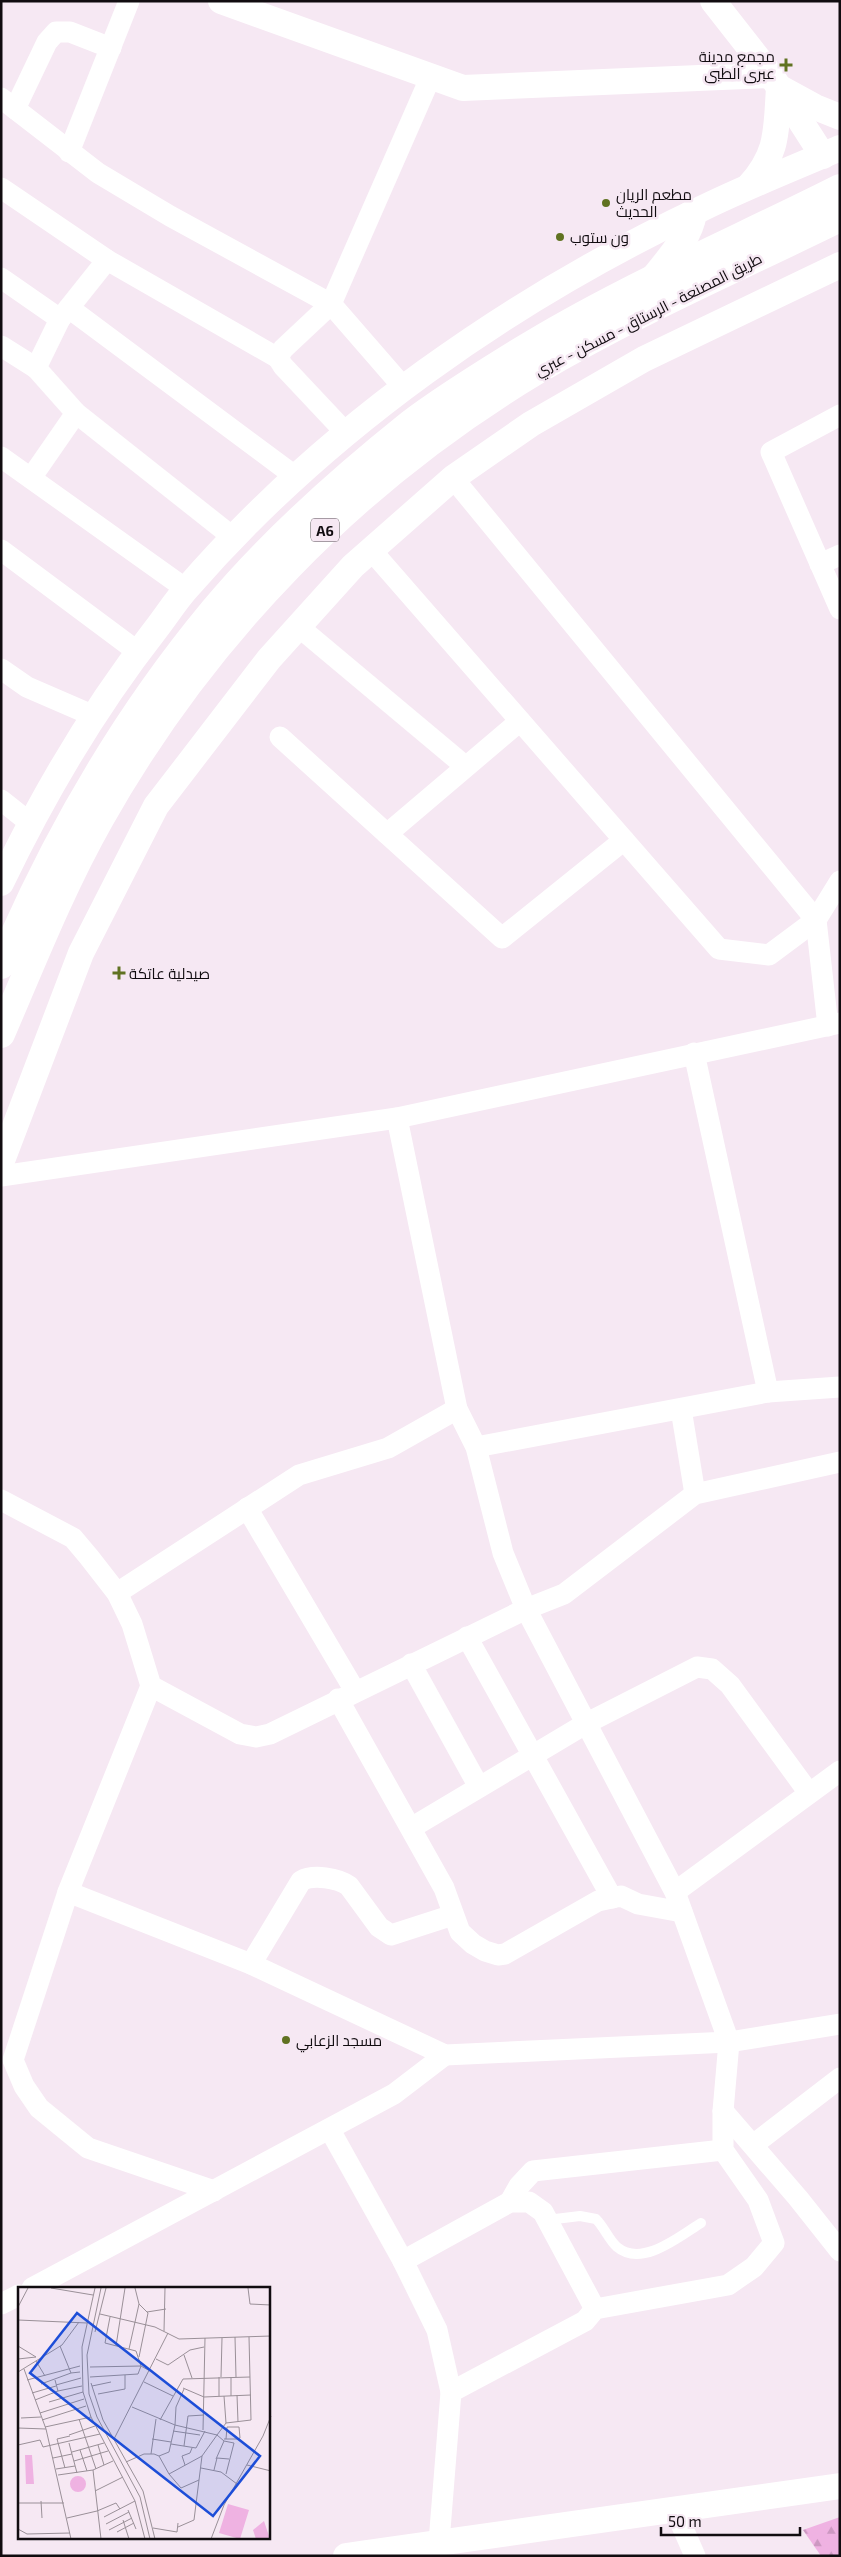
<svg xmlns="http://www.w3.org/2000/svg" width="841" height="2557" font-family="'Exo 2',Cairo,sans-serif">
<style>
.forest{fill:url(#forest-firs)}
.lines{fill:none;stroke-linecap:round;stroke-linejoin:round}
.service{stroke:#fff;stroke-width:10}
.minor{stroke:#fff;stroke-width:21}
.tertiary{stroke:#fff;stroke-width:26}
.trunk{stroke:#fff;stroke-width:28}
.poi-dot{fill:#607221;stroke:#f6e8f3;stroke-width:2}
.labels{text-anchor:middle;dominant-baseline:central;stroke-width:5;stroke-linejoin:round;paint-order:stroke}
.shield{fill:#f6e8f3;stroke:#564e54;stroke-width:1}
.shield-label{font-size:14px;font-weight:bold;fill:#110c10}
.poi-label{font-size:15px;fill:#110c10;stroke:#f6e8f3;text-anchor:start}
.street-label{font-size:15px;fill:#110c10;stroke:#f6e8f3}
.inset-road{fill:none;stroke:#9a9098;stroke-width:1}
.view{fill:#1d4ed8;fill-opacity:0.15;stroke:#1d4ed8;stroke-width:2.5}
.inset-edge{fill:none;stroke:#110c10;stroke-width:2.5}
</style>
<defs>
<pattern id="forest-firs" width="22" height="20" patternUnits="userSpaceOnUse" patternTransform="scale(1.25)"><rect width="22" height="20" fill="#efb2e2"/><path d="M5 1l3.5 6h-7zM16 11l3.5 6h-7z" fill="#cc98c1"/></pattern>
</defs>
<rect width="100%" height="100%" fill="#f6e8f3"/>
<!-- forest -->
<polygon class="forest" points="840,2517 840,2556 821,2556 803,2530"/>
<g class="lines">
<!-- service -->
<path class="service" d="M 547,2220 L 580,2216 L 596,2219 C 604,2227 609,2240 617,2247 C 642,2268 680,2236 701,2223"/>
<!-- minor -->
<g class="minor">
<polyline points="1,98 98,173 170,216 331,304 404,388"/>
<polyline points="15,109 47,42 56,32 70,32 111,48"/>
<polyline points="69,152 129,1"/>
<polyline points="1,188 107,260 278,358"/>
<polyline points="107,260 60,319 36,368 76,413 234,538"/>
<polyline points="1,278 60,319"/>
<polyline points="69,308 296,477"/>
<polyline points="1,346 36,368"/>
<polyline points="840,415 771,452 840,609"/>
<polyline points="346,433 283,366 278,358 283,349 331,304 431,76"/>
<polyline points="1,457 186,589"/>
<polyline points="31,478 76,413"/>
<polyline points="1,550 138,652"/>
<polyline points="371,550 719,949 769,955 816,920 453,478"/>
<polyline points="820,564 840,555"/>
<polyline points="299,627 465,766"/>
<polyline points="1,669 27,687 94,716"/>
<polyline points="280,737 502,938 624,840"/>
<polyline points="1,800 30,823"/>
<polyline points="387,834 520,721"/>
<polyline points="828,1026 816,920 840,881"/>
<polyline points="694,1053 768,1392"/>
<polyline points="397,1118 457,1409 476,1447 503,1553 526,1609 564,1594 695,1494 840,1462"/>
<polyline points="1,1176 397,1118 840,1023"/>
<polyline points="681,1409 695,1494"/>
<polyline points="476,1447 768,1392 840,1387"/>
<polyline points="1,1500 73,1538 89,1557 117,1593 132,1624 151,1686 68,1892 251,1964 445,2055 729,2042 675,1892 526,1609 270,1734 256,1737 240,1734 151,1686"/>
<polyline points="247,1508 355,1691"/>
<polyline points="117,1593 299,1475 388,1448 457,1409"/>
<polyline points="467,1637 612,1898"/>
<polyline points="411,1664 479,1787"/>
<polyline points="338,1699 444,1888 460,1932 473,1944 485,1951 498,1955 505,1954 598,1901 621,1896 638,1904 682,1912"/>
<polyline points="411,1828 587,1723 697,1667 712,1669 730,1685 809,1793"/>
<polyline points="68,1892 13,2060 24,2086 39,2108 88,2148 214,2191"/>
<polyline points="675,1892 840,1771"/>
<path d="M 251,1964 L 301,1881 C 313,1874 338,1878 349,1886 L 379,1927 L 391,1935 L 453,1915"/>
<polyline points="723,2111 798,2198 840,2251"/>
<polyline points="330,2130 403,2261 437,2330 451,2392 439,2542"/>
<polyline points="753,2145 840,2078"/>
<polyline points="510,2202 519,2186 533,2171 723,2150"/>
<polyline points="403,2261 510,2202 529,2202 543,2212 595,2309"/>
<polyline points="32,2288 394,2094 445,2055"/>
<polyline points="1,2304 19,2295"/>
<polyline points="451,2392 585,2321 595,2309 728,2285 754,2267 774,2243 758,2200 723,2150 723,2111 729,2042 840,2024"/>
<polyline points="675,2510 695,2556"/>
</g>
<!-- tertiary -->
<g class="tertiary">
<polyline points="221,1 463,88 771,75"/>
<polyline points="713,1 771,75 823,156"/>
<polyline points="782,89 815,107 840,117"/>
<path d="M 749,186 C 779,153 776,130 779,88"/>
<path d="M 1,883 C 44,793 95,707 156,629 C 167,615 176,600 188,587 C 327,427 511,299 703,208 C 748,186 794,168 840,148"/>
<polyline points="1,1163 81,953 156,806 269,659 353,566 453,478 531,424 644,359 840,265"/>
<polyline points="346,2556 840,2486"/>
</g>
<!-- trunk -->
<g class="trunk">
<path d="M 655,277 C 670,258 689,238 693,213"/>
<path d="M 1,965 C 55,838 125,717 213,611 C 270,542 340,480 410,424 C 444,398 482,375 519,352 C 621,289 733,242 840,188"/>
<path d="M 1,1034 C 32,962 61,888 100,819 C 204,635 354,480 536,371 C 634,313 738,268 840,218"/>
</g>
</g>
<!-- markers -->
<g class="poi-dot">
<path d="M783.5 57.5h5v5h5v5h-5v5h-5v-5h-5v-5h5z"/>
<circle cx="606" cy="203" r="5"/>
<circle cx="560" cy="237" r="5"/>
<path d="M116.5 965.5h5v5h5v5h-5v5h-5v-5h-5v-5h5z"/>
<circle cx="286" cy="2040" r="5"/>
</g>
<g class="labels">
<!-- shield labels -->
<rect class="shield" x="311" y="518.5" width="28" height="23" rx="4"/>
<g class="shield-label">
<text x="325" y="530">A6</text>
</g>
<!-- poi labels -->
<g class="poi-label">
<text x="775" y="56" text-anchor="end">مجمع مدينة<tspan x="775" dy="17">عبرى الطبى</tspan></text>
<text x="616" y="194">مطعم الريان<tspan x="616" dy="17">الحديث</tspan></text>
<text x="570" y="237">ون ستوب</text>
<text x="129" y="973">صيدلية عاتكة</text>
<text x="296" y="2040">مسجد الزعابي</text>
</g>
<!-- street labels -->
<g class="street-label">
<text transform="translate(648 314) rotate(-27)">طريق المصنعة - الرستاق - مسكن - عبري</text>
</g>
</g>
<!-- overview -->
<g transform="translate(18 2287)">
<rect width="252" height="252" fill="#f6e8f3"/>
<path d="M 7,168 L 14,168 L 16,197 L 8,197 ZM52 197a8 8 0 1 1 16 0a8 8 0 1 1-16 0ZM 210,217 L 231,223 L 222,252 L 201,246 ZM 246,234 L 252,252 L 238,252 L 235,243 Z" fill="#efb2e2"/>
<path class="inset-road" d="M 33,1 L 75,8M 77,1 L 64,60 L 65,105 L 73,130 L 117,214 L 127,252M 83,1 L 69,68 L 71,107 L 79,130 L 122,210 L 132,252M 117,1 L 121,17 L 130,26 L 121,70M 230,1 L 232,17 L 253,18M 0,20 L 10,1M 129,25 L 148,22M 82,27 L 137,40 L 161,52 L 253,49M 92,30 L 87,56 L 118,64 L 123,79 L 132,84M 0,33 L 69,36M 146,44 L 147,1M 77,45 L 88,1M 217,50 L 218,90M 0,59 L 18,70M 42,59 L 53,86 L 62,85M 98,59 L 107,1M 111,62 L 121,17M 166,68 L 174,91M 0,72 L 18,70M 138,72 L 150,78 L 172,63 L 186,60M 18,74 L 27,89M 72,80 L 123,79 L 120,87 L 72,90M 6,82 L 28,142 L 53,252M 0,85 L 44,58 L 61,35M 201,90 L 201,109M 203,90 L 204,51M 213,90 L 213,109M 9,93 L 62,79M 37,93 L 40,104 L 64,99M 126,95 L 155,109M 73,96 L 85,133 L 125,204 L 137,252M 23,97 L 53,86M 38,98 L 63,91M 74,99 L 93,95M 165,101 L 186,110 L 233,108M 14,106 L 38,99M 80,107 L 107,102 L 107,88M 219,108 L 220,135M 206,109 L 208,136M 17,113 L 40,104M 31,115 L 65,105M 114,120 L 157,138 L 158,120 L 166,102M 22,126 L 66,112M 3,131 L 23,130M 61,132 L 78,182M 24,133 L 68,119M 142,133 L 165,92 L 232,90M 27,140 L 73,130M 0,141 L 28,142M 185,143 L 187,51M 155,144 L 182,148M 51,148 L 77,139M 96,152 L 150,46M 134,152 L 153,155M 206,152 L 220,152 L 222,151 L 221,140 L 209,140 L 208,152M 51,156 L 59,186M 153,157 L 178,161 L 187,144M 0,158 L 22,153 L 25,160 L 82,147M 80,158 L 86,178M 166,159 L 170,129 L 186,128M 62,163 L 69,184M 54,165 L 86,156M 133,167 L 138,132M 35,171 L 54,167M 198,172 L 206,154M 56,174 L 90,164M 108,175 L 126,167 L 136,167 L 141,169 L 151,187 L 184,169 L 199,148 L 157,138 L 151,165 L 141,169M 167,178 L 164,169 L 172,166 L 174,161M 229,178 L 253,184M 0,180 L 0,214M 47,181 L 39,152 L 52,149M 183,181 L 203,185 L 219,197M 38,182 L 57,179M 75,183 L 83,252M 196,183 L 199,171 L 211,172M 151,187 L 163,201 L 181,193M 208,187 L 216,156 L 206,154 L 199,148 L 208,136 L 233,133 L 231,50M 40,188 L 75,183 L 95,174M 77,204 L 105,190M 23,214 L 24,231M 0,216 L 46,216M 110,223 L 118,242M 86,230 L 117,214M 49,231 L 79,224 L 98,216 L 102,222M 105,233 L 111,252M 88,237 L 111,225M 160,240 L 176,233 L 184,169M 135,241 L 159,245 L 160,236M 0,242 L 9,247 L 52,246M 91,243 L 114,231M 99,245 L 116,236M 193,252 L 206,218 L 245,149 L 253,129"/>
<path class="view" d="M 59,26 L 242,169 L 195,229 L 12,86 Z"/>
<rect width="252" height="252" class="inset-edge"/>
</g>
<!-- border -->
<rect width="841" height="2557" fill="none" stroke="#110c10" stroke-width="5"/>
<!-- scale -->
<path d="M661 2527v8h139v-8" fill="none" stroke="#110c10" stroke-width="2.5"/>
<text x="668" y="2527" font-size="15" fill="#110c10" stroke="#f6e8f3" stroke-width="4" paint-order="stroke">50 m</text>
</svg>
